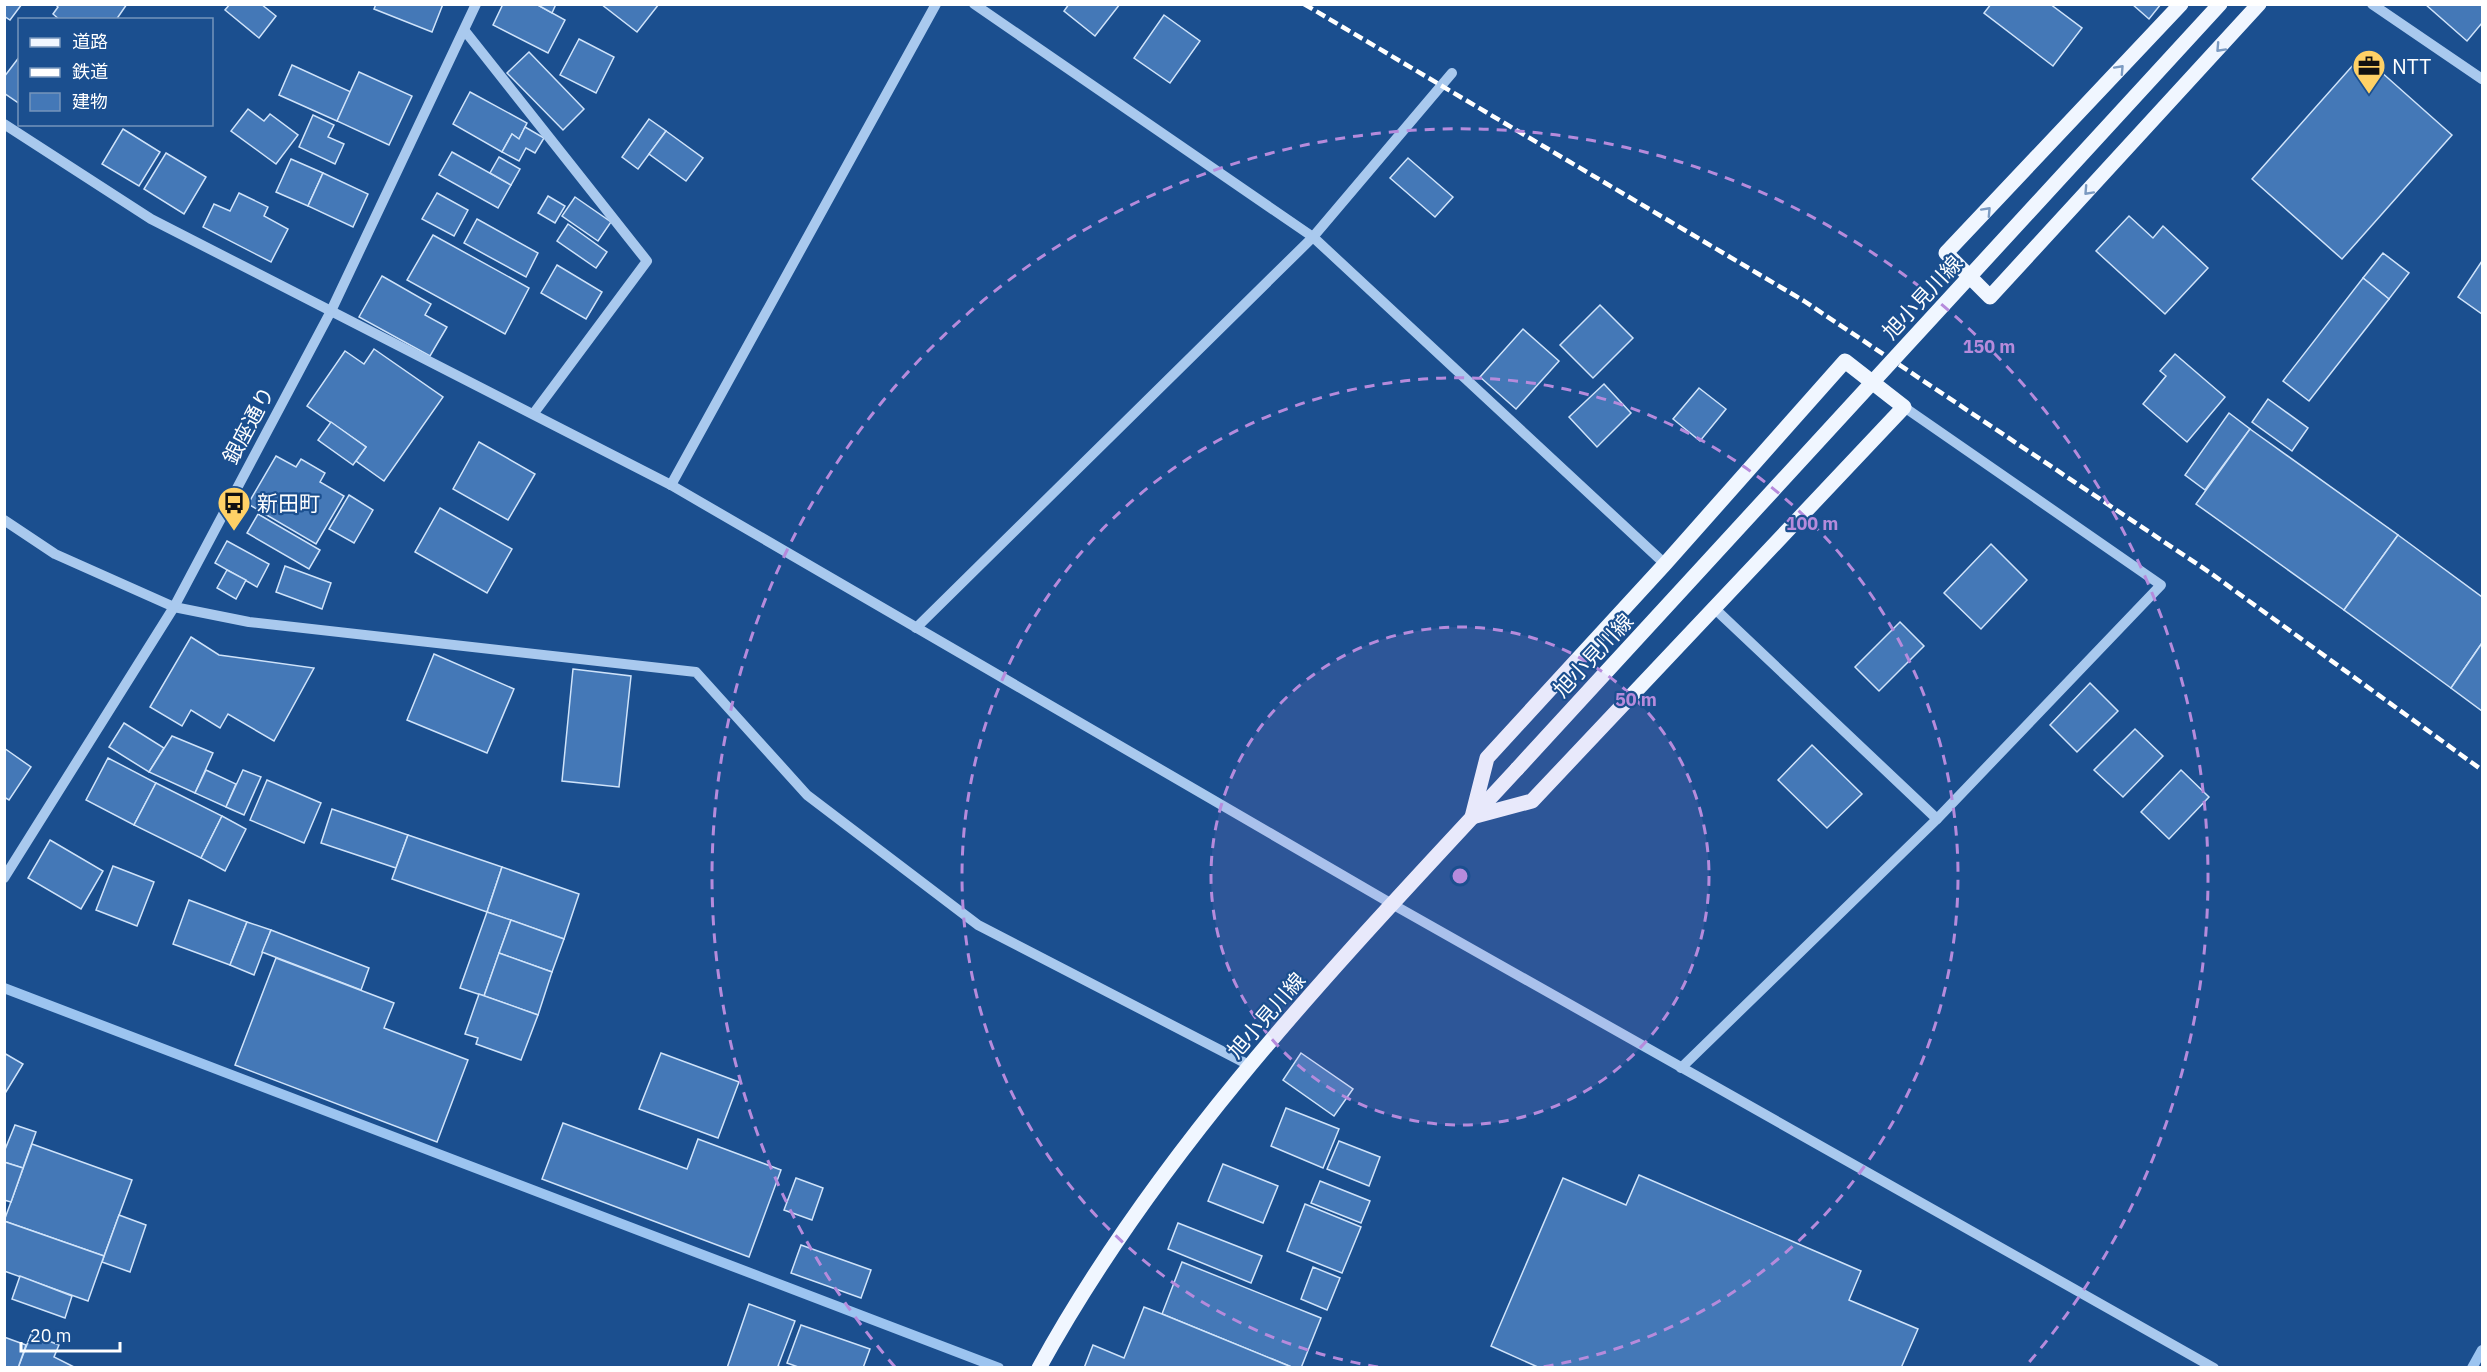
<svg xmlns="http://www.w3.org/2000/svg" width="2487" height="1372" font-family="'IBM Plex Sans','Noto Sans JP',sans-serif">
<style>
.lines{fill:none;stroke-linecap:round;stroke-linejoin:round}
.stream{stroke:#9cc4f0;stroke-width:10}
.building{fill:#4478b7;stroke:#cfe3fa;stroke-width:1.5}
.minor{stroke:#a9c9ee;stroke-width:10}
.major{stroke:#f0f6ff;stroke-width:15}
.rail{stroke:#fff;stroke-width:4.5;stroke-dasharray:10 4.5;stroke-linecap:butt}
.major-bridge{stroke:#f0f6ff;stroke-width:15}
.oneway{stroke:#7b9ac1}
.ring{fill:none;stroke:#b68bdc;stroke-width:3;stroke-dasharray:10 8}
.labels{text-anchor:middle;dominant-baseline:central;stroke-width:4.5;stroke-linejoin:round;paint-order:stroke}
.poi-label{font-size:21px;fill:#fff;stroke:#1b4f8f;text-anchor:start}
.street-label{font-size:21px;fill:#fff;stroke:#1b4f8f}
.centre{fill:#b68bdc;stroke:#1b4f8f;stroke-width:3}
.ring-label{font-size:18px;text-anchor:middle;font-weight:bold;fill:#b68bdc;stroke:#1b4f8f;stroke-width:4.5;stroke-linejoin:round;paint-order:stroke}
</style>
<rect width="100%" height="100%" fill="#1b4f8f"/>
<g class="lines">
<!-- stream -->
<g class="stream">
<polyline points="4,988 999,1368"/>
<polyline points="2472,1368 2482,1350"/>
</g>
</g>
<!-- building -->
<g class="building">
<polygon points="4,4 22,4 10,20 4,16"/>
<polygon points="55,4 127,4 116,20 60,20 53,14 58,7"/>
<polygon points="230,4 261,4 276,16 259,38 225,10"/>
<polygon points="376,4 443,4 432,32 374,9"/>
<polygon points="503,4 536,4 565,20 548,53 493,25"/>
<polygon points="536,4 556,4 552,13"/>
<polygon points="601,4 659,4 637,32"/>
<polygon points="1069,4 1120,4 1095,36 1064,11"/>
<polygon points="1991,4 2050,4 2082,28 2053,66 1984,13"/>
<polygon points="2132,4 2161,4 2149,19"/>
<polygon points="2425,4 2482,4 2482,23 2467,41"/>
<polygon points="1164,15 1200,41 1170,83 1134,58"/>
<polygon points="579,39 614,57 596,93 560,75"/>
<polygon points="529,52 584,109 563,130 507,73"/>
<polygon points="2362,55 2452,135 2342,259 2252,179"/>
<polygon points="20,56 20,104 4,93 4,77"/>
<polygon points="292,65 351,92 337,121 279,95"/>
<polygon points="359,72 412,96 389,145 337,121"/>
<polygon points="470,92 527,123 519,139 512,134 502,152 453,124"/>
<polygon points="248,109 264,121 270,114 298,135 276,164 231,131"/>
<polygon points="313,115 334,125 328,137 344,144 335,164 299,147"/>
<polygon points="649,119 666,131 638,169 622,157"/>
<polygon points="525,127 544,138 535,153 526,148 519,161 502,152 512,134 519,139"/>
<polygon points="123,129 160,152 139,186 102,164"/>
<polygon points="666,131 703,158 686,181 649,154"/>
<polygon points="452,152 511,185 498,208 439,175"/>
<polygon points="166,153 206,177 184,214 144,189"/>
<polygon points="499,157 520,169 511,185 490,173"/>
<polygon points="1408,158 1453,197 1435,217 1390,178"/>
<polygon points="291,159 323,173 308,206 276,192"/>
<polygon points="323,173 368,194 353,227 308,206"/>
<polygon points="239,193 268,207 264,216 288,229 271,262 203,227 214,204 230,211"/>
<polygon points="437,193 468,210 454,236 422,219"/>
<polygon points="548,196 565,206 555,223 538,213"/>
<polygon points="575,197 611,222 598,241 562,216"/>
<polygon points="2129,216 2153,238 2163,226 2208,268 2165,314 2096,251"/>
<polygon points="477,219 538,253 526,277 464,243"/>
<polygon points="568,224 607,252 596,268 557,241"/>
<polygon points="433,235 529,288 505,334 407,280"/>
<polygon points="2383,253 2409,273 2389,299 2363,278"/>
<polygon points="2482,261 2482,314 2458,297"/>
<polygon points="557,265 602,292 586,319 541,293"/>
<polygon points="382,276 431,304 425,315 447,327 430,356 359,317"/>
<polygon points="2363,278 2389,299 2309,401 2283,381"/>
<polygon points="1600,305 1633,338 1593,378 1560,345"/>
<polygon points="1523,329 1559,361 1516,409 1480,377"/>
<polygon points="374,349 443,397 384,481 356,461 366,447 307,406 345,351 364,364"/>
<polygon points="2175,354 2225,397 2187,442 2143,404 2166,376 2160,371"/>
<polygon points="1604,384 1631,413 1597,447 1569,417"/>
<polygon points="1699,388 1726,409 1700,441 1673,419"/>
<polygon points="2268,399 2308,428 2292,451 2252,422"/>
<polygon points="2229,413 2250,429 2205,490 2185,475"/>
<polygon points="331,422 366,447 353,465 318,440"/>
<polygon points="2250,429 2398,535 2344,610 2196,504"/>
<polygon points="479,442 535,474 508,520 453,489"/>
<polygon points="276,456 296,467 301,459 325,473 320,482 344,496 316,544 248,504"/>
<polygon points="349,495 373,510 354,543 329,529"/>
<polygon points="440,508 512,549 487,593 415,552"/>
<polygon points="258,514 320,550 309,569 247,533"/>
<polygon points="2398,535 2482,597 2482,643 2451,688 2344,610"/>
<polygon points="227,541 269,564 257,587 215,563"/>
<polygon points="1991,544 2027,580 1981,629 1944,593"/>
<polygon points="285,566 331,583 322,609 276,592"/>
<polygon points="227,570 246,580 236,599 217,588"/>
<polygon points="1900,622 1924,646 1879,691 1855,667"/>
<polygon points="191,637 219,655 314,668 274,741 228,714 220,728 191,710 182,726 150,707"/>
<polygon points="2482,643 2482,711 2451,688"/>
<polygon points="434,654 514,689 487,753 407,720"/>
<polygon points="573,669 631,676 619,787 562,781"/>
<polygon points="2090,683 2118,711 2077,752 2050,725"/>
<polygon points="124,723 164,748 149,772 109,747"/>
<polygon points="2135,729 2163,756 2123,797 2094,770"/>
<polygon points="172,736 213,753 195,793 149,772"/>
<polygon points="1812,745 1862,794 1827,828 1778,780"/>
<polygon points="4,748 31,767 9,800 4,797"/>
<polygon points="108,758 156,783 134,825 86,800"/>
<polygon points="206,770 236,784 226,807 195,793"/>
<polygon points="243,770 261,777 244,815 226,807"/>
<polygon points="2181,770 2209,797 2169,839 2141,812"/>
<polygon points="267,780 321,803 304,843 250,820"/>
<polygon points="156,783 222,816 201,858 134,825"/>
<polygon points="332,809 408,835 396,868 321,843"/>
<polygon points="222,816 246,829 225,871 201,858"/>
<polygon points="408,835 502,867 487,912 392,879"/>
<polygon points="50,840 103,871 81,909 28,878"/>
<polygon points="113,866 154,882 137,926 96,910"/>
<polygon points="502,867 579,894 564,939 487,912"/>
<polygon points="189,900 247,922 230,965 173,944"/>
<polygon points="487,912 511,920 484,996 460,988"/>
<polygon points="511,920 564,939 552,972 499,953"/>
<polygon points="247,922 271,930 254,975 230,965"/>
<polygon points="271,930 369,968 361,990 262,952"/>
<polygon points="499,953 552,972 538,1015 484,996"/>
<polygon points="276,958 394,1003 384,1028 468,1060 437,1142 235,1065"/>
<polygon points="479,994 538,1015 521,1060 476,1044 478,1038 465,1034"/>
<polygon points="4,1053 23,1064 4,1095"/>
<polygon points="661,1053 739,1082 718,1138 639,1109"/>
<polygon points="1301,1053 1353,1089 1334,1116 1283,1080"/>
<polygon points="1286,1108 1339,1129 1323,1168 1271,1146"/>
<polygon points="563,1123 687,1169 698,1139 781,1170 749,1257 542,1179"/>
<polygon points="15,1125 36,1132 23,1168 4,1162 4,1152"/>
<polygon points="1339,1141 1380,1157 1369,1186 1327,1169"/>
<polygon points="32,1144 132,1180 104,1256 4,1221"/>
<polygon points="4,1162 23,1168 11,1202 4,1200"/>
<polygon points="1223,1164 1278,1186 1263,1223 1208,1201"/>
<polygon points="1639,1175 1861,1271 1849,1300 1918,1329 1901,1368 1540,1368 1491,1346 1563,1178 1626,1205"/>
<polygon points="796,1178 823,1188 812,1220 784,1210"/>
<polygon points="1320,1181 1370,1201 1361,1223 1311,1203"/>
<polygon points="1305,1204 1361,1227 1342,1273 1287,1251"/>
<polygon points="119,1215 146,1225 130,1272 102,1262"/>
<polygon points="4,1221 104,1256 88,1301 4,1271"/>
<polygon points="1178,1223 1262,1256 1251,1283 1168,1249"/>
<polygon points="801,1245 871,1270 861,1298 791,1273"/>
<polygon points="1182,1262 1321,1318 1301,1368 1294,1368 1162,1314"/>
<polygon points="1313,1267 1340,1278 1327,1310 1301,1299"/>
<polygon points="20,1276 72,1296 65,1318 12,1299"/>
<polygon points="749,1304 795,1321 778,1366 783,1368 727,1368"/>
<polygon points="1144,1307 1162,1314 1294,1368 1084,1368 1093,1345 1124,1358"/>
<polygon points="801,1325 870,1349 863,1368 801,1368 787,1363"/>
<polygon points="31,1334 59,1345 54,1357 76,1368 18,1368"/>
<polygon points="4,1337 26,1345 18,1368 4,1368"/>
</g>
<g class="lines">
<!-- minor -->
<g class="minor">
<polyline points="974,4 1313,237 1665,564"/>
<polyline points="2372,4 2482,79"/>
<polyline points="465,31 647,261 534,413"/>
<polyline points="4,124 151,219 671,485 1392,904 2214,1368"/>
<polyline points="671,485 936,4"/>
<polyline points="4,520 55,554 174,607 249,622 696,672 807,795 978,925 1249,1065"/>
<polyline points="1714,608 1937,819"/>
<polyline points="916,628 1313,237 1452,73"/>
<polyline points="4,878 174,607 331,311 476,4"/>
<polyline points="1681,1068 1937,819 2161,585 1904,407"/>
</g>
<!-- major -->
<g class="major">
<polyline points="2181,4 1946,253 1990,297 2259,4"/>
<polygon points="1845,361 1904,407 1532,801 1472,817 1487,758 1665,564"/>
<path d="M 1039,1368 C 1163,1142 1344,956 1517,769"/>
</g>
<!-- rail -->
<polyline class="rail" points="1304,4 1804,301 2209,572 2482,770"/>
<!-- major-bridge -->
<polyline class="major-bridge" points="1517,769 2220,4"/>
</g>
<!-- one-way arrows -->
<defs><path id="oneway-chevron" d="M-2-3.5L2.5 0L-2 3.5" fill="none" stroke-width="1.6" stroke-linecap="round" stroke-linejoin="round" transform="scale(1.5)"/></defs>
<g class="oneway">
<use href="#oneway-chevron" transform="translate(2220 48) rotate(133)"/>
<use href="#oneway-chevron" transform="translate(2120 69) rotate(-47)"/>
<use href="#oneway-chevron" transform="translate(2088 191) rotate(133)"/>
<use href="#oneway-chevron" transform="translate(1987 211) rotate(-47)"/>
</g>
<!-- distance rings -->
<circle cx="1460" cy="876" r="249" fill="#b68bdc" fill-opacity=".12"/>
<g class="ring">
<circle cx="1460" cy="876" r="249"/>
<path d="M1378 1367A498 498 0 1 1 1542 1367"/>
<path d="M895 1367A748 748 0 1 1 2025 1367"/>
</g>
<!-- icons -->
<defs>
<g id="office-pin" transform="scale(1.725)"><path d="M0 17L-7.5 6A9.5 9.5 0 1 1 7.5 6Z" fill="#ffd166" stroke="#1b4f8f"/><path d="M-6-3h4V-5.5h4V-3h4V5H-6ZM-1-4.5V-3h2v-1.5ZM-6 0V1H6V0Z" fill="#111"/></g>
<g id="bus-pin" transform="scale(1.725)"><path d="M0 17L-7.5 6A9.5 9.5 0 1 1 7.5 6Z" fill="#ffd166" stroke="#1b4f8f"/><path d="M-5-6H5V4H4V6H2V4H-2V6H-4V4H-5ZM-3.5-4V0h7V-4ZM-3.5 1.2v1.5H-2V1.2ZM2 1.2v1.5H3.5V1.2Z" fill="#111"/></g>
</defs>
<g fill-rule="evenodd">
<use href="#office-pin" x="2369" y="66"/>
<use href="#bus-pin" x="234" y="503"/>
</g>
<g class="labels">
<!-- poi labels -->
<g class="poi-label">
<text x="2392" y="66">NTT</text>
<text x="257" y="503">新田町</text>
</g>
<!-- street labels -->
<g class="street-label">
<text transform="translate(1922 297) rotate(-47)">旭小見川線</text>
<text transform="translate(248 425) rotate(-62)">銀座通り</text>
<text transform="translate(1593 655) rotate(-47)">旭小見川線</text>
<text transform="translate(1266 1015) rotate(-49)">旭小見川線</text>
</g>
</g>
<circle cx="1460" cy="876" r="9" class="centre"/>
<g class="ring-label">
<text x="1989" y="353">150 m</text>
<text x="1812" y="530">100 m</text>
<text x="1636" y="706">50 m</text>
</g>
<!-- border -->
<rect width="2487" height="1372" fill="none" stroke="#ffffff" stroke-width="12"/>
<!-- legend -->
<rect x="18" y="18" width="195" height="108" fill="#1b4f8f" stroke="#7695bc" stroke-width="1.5"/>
<rect x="30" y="38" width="30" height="9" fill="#f0f6ff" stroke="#7695bc" stroke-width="1.5"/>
<text x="72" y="48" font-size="18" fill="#ffffff">道路</text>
<rect x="30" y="68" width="30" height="9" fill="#ffffff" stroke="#7695bc" stroke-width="1.5"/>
<text x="72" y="78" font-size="18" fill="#ffffff">鉄道</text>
<rect x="30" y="93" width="30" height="18" fill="#4478b7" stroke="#7695bc" stroke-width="1.5"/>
<text x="72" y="108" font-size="18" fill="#ffffff">建物</text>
<!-- scale -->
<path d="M21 1342v9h99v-9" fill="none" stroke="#ffffff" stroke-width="3"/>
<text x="30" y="1342" font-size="18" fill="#ffffff" stroke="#1b4f8f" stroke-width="4.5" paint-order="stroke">20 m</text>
</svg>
